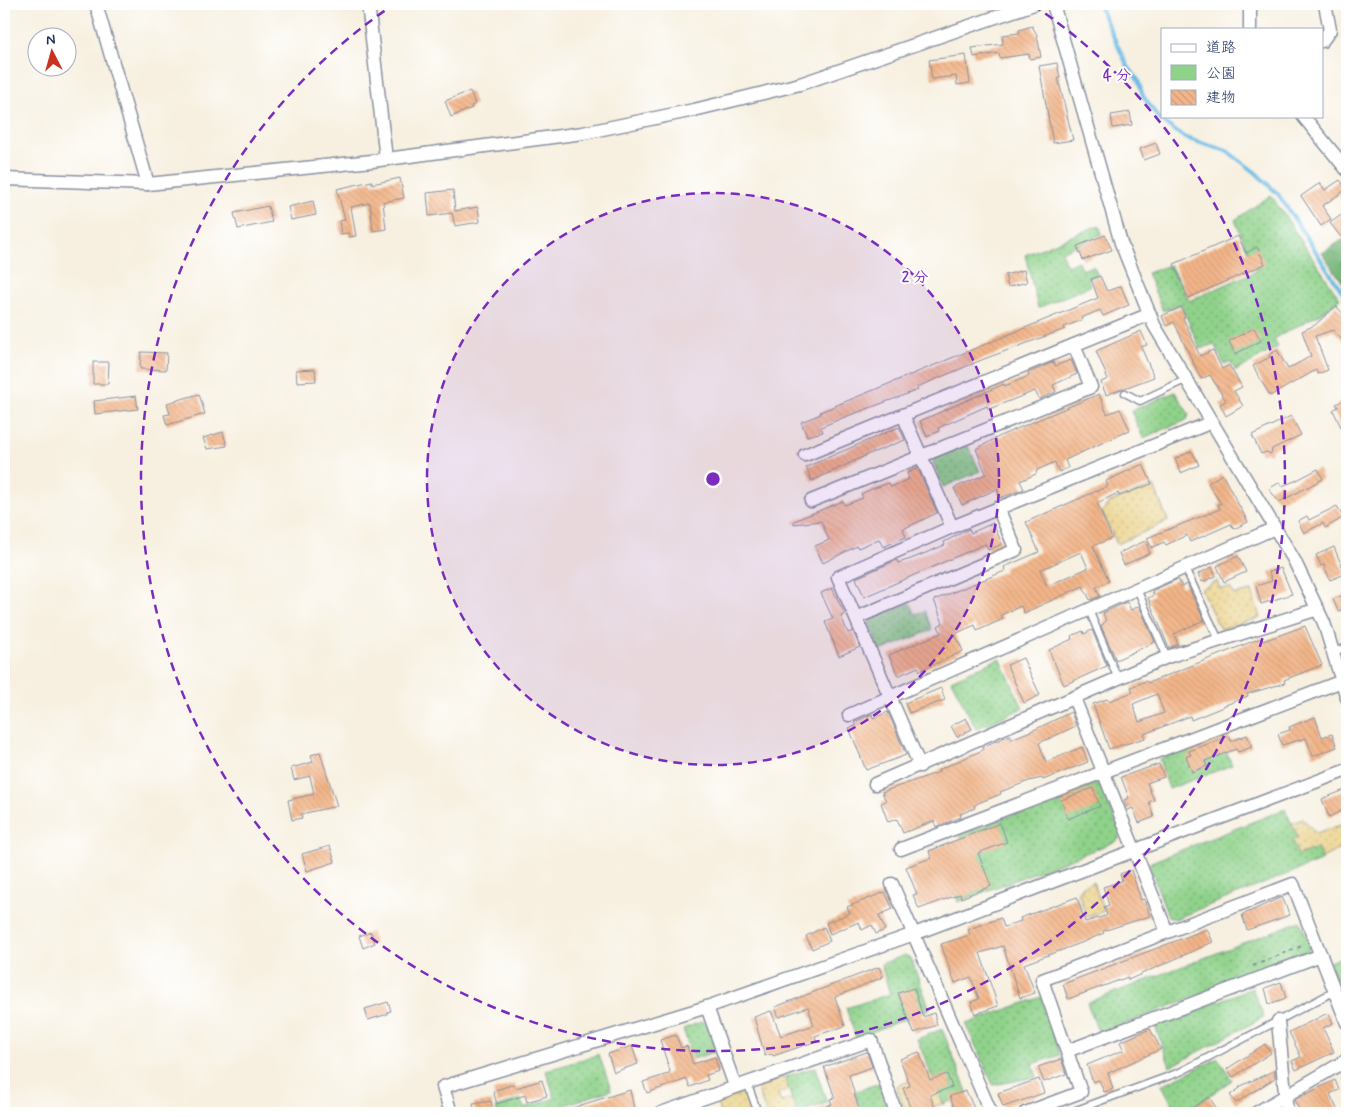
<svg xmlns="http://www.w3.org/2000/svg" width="1351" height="1117" font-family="Mynerve,'Klee One',sans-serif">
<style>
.green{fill:url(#green-dots);stroke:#558074}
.forest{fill:url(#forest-crowns);stroke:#47726a}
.sand{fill:url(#sand-dots);stroke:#84847e}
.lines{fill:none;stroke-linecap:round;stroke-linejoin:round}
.stream{stroke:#6abbe5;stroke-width:4}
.building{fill:url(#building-back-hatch);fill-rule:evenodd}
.lane-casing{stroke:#89909f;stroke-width:9}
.street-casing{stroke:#89909f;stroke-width:15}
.path{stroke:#89909f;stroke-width:2;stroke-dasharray:4 4;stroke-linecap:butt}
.lane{stroke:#fff;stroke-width:6}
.street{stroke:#fff;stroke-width:12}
.ring{fill:none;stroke:#7b2cbf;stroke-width:2.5;stroke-dasharray:9 6}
.centre{fill:#7b2cbf;stroke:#fff;stroke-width:2.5}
.ring-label{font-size:15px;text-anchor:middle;font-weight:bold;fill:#7b2cbf;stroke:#fff;stroke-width:4;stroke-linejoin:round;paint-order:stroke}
</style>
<defs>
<pattern id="green-dots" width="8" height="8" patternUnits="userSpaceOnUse" patternTransform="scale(1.25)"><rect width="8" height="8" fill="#8fd28a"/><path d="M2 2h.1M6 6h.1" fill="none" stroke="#74ab74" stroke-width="1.8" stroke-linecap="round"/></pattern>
<pattern id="forest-crowns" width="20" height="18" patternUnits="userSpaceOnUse" patternTransform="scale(1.25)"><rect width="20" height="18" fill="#73b476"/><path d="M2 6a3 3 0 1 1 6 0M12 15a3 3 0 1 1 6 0" fill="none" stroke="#5e9364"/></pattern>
<pattern id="sand-dots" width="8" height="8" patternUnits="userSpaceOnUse" patternTransform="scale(1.25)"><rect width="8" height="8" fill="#eeda9e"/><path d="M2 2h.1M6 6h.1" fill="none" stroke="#ccbb8a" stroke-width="1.8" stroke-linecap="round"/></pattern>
<pattern id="building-back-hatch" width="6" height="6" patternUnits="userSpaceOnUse" patternTransform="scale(1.25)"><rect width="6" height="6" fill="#f3b588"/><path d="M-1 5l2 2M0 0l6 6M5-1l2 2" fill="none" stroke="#d09c78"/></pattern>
</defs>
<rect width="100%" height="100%" fill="#fff"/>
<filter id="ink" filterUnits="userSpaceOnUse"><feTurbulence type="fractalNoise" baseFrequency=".02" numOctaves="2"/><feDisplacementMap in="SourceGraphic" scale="10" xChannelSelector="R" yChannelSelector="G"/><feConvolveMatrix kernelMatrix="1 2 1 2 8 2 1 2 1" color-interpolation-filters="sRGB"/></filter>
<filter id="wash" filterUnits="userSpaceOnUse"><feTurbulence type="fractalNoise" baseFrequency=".0096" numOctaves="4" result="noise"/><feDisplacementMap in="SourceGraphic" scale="20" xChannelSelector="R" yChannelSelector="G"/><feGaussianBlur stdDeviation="1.12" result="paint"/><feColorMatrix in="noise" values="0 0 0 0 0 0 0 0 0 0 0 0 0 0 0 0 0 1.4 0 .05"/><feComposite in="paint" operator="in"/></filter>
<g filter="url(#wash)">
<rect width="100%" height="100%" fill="#f7f0e0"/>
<!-- green -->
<g class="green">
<polygon points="1271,195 1340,299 1321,313 1274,339 1278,347 1236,371 1230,362 1224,364 1214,344 1200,349 1181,304 1163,311 1147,273 1170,265 1189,301 1256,271 1235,220"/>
<polygon points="1099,225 1102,234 1061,252 1067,266 1078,261 1082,270 1093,266 1098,275 1088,278 1090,286 1038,308 1025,255"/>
<polygon points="1175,392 1189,414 1187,420 1143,438 1131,411"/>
<polygon points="967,444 980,471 943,487 933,462 935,458"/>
<polygon points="910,603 915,614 925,611 932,630 880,651 869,623 872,617"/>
<polygon points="1000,658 1023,708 976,729 951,680"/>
<polygon points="1220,736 1232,765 1169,789 1159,759"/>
<polygon points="1096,783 1102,787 1121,835 1117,841 958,902 950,875 972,865 960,835"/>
<polygon points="1285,809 1298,837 1298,855 1317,848 1323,860 1175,919 1168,916 1149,865 1151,862"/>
<polygon points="1300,921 1311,946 1306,953 1099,1034 1087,1003"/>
<polygon points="905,955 911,959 930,1009 856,1038 846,1008 890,994 881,964"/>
<polygon points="1347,955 1347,983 1340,987 1329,962"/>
<polygon points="1252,988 1264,1017 1170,1067 1155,1026"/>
<polygon points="1041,997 1060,1055 1033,1064 1037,1077 993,1085 966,1024"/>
<polygon points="703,1021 710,1027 717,1051 693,1059 683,1029"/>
<polygon points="942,1029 968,1094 943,1104 917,1039"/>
<polygon points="599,1054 611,1090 550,1110 550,1113 497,1113 495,1108 520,1099 524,1108 555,1098 546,1071"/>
<polygon points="1218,1058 1232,1080 1184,1113 1177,1113 1162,1085"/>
<polygon points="815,1067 827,1103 797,1113 784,1077"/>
<polygon points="879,1083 889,1112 858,1113 862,1111 854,1092"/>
</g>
<!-- forest -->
<polygon class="forest" points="1347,239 1347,289 1322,253 1342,240"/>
<!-- sand -->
<g class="sand">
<polygon points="1154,486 1168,521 1117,544 1102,512 1110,502"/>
<polygon points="1217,581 1220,589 1230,588 1234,595 1252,591 1260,618 1220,629 1201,589"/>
<polygon points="1303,819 1316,833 1344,824 1347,833 1347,845 1322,858 1317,848 1298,855 1292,840 1298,837 1292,823"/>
<polygon points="1093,882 1104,911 1086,917 1078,891 1082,889 1082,886"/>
<polygon points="931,1073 943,1104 906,1113 896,1086"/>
<polygon points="784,1077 789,1090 778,1093 781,1102 792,1099 796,1110 787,1113 766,1113 757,1087"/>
<polygon points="745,1092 752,1113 720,1113 717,1102"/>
</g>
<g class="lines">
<!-- stream -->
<polyline class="stream" points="1098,4 1127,65 1138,80 1143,96 1160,120 1185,138 1227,151 1255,172 1278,194 1347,299"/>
</g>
<g id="blocks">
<!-- building -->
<g class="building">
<polygon points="1032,26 1037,35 1041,57 1030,59 1029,54 1000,58 999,53 974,57 972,48 1003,44 1002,35 1020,33 1019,30"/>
<polygon points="966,55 970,83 957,85 956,76 932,79 929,60"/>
<polygon points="1057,63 1060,78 1058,78 1073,140 1053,143 1039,66"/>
<polygon points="470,91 475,104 471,106 472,108 451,117 445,101"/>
<polygon points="1130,112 1132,125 1113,128 1111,115"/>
<polygon points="1156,143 1160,154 1144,160 1140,149"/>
<polygon points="400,178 404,198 383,202 386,229 373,231 370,203 351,207 356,236 349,237 348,233 341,234 339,221 345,220 337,189 372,181 372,184"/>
<polygon points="1340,180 1347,189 1322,206 1331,219 1321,226 1301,196 1320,183 1325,190"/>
<polygon points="453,190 455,211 478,207 480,222 455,226 452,213 429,216 427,193"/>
<polygon points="313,201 316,215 291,220 288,207"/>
<polygon points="268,206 272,222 238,229 234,213"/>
<polygon points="1347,211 1347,233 1341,237 1330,223"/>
<polygon points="1105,235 1112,250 1083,260 1077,246"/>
<polygon points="1238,236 1246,253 1257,247 1265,264 1188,298 1174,264"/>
<polygon points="1024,270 1027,282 1008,287 1005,275"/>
<polygon points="1100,276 1107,291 1121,286 1129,305 1103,316 1100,310 1081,318 1082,320 1064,327 1065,329 984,359 917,387 918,390 845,417 821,427 823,432 807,436 801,422 821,414 820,412 1098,298 1091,279"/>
<polygon points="1336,306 1347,318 1347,345 1333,330 1315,336 1328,370 1318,374 1316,370 1270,396 1253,366 1270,357 1269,355 1277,350 1288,369 1311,356 1302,331 1315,325"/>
<polygon points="1181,307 1185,317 1183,318 1200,356 1213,350 1222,369 1229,365 1242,387 1234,391 1243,406 1226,416 1220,404 1226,401 1210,375 1201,379 1174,322 1166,326 1162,316"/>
<polygon points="1254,328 1261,341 1235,354 1229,341"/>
<polygon points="1141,331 1147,345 1141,347 1154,377 1106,395 1101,382 1108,379 1096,351"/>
<polygon points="141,352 167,353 166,370 140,369"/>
<polygon points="1071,360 1077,374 1053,385 1056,392 1039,399 1035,391 989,409 987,406 938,428 939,431 927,437 920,421 1004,384 1005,386 1029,376 1028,373 1054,362 1055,366"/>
<polygon points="93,362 109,362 108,384 93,384"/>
<polygon points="315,369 316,381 297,382 296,370"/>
<polygon points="199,394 205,414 167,425 164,415 170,414 167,403"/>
<polygon points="1099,394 1107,414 1120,409 1130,430 1065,460 1068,468 1059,472 1055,462 1037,470 1036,474 1020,481 1024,489 1000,498 997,489 962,505 954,488 986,474 976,449 1002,435"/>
<polygon points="136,396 138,409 95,414 94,401"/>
<polygon points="1344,400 1347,403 1347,440 1333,410 1338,407 1336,404"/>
<polygon points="1291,416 1301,435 1272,449 1271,454 1266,452 1261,454 1252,435"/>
<polygon points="899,427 905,440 869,454 812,481 806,467"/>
<polygon points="223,432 227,446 207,449 203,438"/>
<polygon points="1192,451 1199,465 1181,473 1175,459"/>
<path d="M 1143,464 L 1152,484 L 1119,496 L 1118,493 L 1097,503 L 1112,538 L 1093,546 L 1109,581 L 1096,587 L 1100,596 L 1090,600 L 1083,586 L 1024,613 L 1021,606 L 1001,615 L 1003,619 L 977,631 L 975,625 L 955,634 L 963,651 L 920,671 L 918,667 L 898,676 L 889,655 L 941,633 L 938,626 L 943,623 L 934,600 L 1005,571 L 1004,567 L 1039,552 L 1026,522 L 1108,486 L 1106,481 ZM 1081,552 L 1088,568 L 1047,586 L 1040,570 Z"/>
<polygon points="918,468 937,513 903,529 906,537 883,547 879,539 858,548 857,546 823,563 815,546 829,540 821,521 794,524 794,521 828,507 843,501 845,505 863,498 861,494 872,489 889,483 891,487 909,479 907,473"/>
<polygon points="1318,469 1323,479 1279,502 1269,489 1280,482 1282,486 1295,481"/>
<polygon points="1222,474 1248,522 1234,529 1231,524 1190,542 1187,535 1166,545 1164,542 1151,548 1147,538 1220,509 1218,504 1221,504 1208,483"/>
<polygon points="1337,506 1343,517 1339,520 1325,528 1323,523 1304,533 1298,521 1307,516 1309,520"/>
<polygon points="993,523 1002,544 988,550 985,544 864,597 856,578 897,560 898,563 911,559 945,545 944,542 969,529 971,533"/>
<polygon points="1145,541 1150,553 1124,565 1119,553"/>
<polygon points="1334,547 1345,574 1330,580 1324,565 1321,566 1316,555"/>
<polygon points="1238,556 1246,572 1224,582 1217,566"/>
<polygon points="1212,567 1216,576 1202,582 1198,574"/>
<polygon points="1281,568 1292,594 1261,604 1256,586 1272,581 1269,572"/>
<polygon points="1178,579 1182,587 1187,584 1204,620 1174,634 1178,644 1169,648 1148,598 1154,595 1152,591"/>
<polygon points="832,588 845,614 841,616 848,633 853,631 860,647 839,656 825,622 833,619 821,593"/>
<polygon points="1347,594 1347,608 1338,611 1333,599"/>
<polygon points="1127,602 1131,610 1139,606 1155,642 1116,660 1101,626 1106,621 1103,613"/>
<path d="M 1305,626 L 1322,665 L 1284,680 L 1285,683 L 1247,694 L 1248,696 L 1223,706 L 1223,707 L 1191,720 L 1190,716 L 1144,734 L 1145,738 L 1109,749 L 1093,704 L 1107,699 L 1109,701 L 1133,692 L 1131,687 L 1146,681 L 1148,683 L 1261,638 L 1263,641 ZM 1157,694 L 1164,713 L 1139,722 L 1133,704 Z"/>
<polygon points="1092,630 1107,666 1064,685 1049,650 1072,639 1071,636 1083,631 1084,634"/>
<polygon points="1023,658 1040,695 1024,703 1007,665"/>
<polygon points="941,688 945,700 909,713 905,703"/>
<polygon points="888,712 906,755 866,770 849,728 856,726 854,722 872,714 873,718"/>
<polygon points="1071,712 1076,726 1039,743 1046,762 1082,747 1088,762 1043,780 1042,778 1029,781 1000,792 1001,794 978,803 974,806 975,808 960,814 961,817 936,827 934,821 903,833 897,819 888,822 881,803 886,801 882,792 939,772 938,770 983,750 982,747 1010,735 1011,739 1036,729"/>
<polygon points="1315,717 1322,737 1332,734 1337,747 1313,756 1306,738 1282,745 1278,734 1290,730 1289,727"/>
<polygon points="966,718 972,729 957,737 951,726"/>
<polygon points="1247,735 1252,747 1238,752 1236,749 1205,761 1207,766 1192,772 1186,756 1191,755 1189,751 1229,736 1231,741"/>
<polygon points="320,752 337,806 301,814 302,818 292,820 288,800 314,794 310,776 294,780 291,768 313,762 311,755"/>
<polygon points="1159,764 1164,777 1147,783 1154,800 1149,802 1154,817 1139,823 1133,808 1128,810 1124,800 1129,798 1121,777"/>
<polygon points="1093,788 1100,806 1068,819 1061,800"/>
<polygon points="1347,789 1347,808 1329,817 1322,799"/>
<polygon points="1000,823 1007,842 978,853 991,886 961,898 960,894 919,909 913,895 917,894 906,867 931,858 929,851"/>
<polygon points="330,846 335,862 307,871 302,854"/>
<polygon points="1131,870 1141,900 1144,899 1150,916 1103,931 1104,933 1081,943 1024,964 1035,993 1020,998 1003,946 980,953 998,1006 975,1014 971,1002 979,999 971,977 955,983 941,944 970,935 968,930 975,927 1001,918 1004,927 1021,921 1020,918 1077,897 1085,922 1105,916 1107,915 1104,907 1109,905 1103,887 1122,881 1120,874"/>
<polygon points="885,892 893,909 879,915 885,930 876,934 872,925 862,930 859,922 830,934 826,923 850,913 847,907"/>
<polygon points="1282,897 1290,915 1247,930 1242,915"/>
<polygon points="824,927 830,941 812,949 806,936"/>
<polygon points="1207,929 1213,942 1128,980 1128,977 1068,999 1063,984"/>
<polygon points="371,932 375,943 363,948 359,936"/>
<polygon points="879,967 883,977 835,997 845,1026 815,1036 817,1041 773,1056 772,1054 765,1056 754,1017 771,1011 781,1036 814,1025 808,1007 779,1017 775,1007"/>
<polygon points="1281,982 1286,998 1269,1004 1265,988"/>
<polygon points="914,988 923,1017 934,1013 937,1025 914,1033 898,993"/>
<polygon points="388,1002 391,1011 387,1012 388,1014 368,1020 365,1009"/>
<polygon points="1328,1013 1333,1023 1323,1028 1334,1052 1296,1070 1292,1061 1301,1057 1289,1032"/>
<polygon points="1150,1029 1161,1049 1108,1073 1113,1089 1104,1092 1099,1080 1093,1082 1087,1065 1124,1050 1120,1042"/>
<polygon points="676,1035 681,1048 687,1046 693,1064 715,1057 719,1071 706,1075 708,1080 690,1087 687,1079 647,1093 643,1082 668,1074 670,1071 660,1040"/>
<polygon points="1265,1044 1271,1053 1233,1077 1227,1069"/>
<polygon points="632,1046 638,1064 614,1072 608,1054"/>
<polygon points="867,1052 872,1067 849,1075 859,1110 850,1113 809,1113 832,1104 830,1099 835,1098 824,1067"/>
<polygon points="919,1052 930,1080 947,1074 952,1087 930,1095 937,1113 912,1113 903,1088 910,1086 900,1059"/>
<polygon points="1061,1059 1066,1074 1044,1082 1038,1067"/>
<polygon points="1275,1070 1275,1078 1236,1103 1230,1095 1240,1088 1239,1087"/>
<polygon points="1039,1079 1044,1093 1003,1107 998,1093"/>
<polygon points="542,1080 547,1096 527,1102 525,1095 497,1104 493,1091 514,1084 516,1088"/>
<polygon points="1335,1080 1339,1090 1330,1094 1339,1113 1301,1113 1294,1100"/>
<polygon points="630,1090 635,1113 615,1113 614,1110 605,1113 565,1113 565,1111 581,1105"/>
<polygon points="966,1091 975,1110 956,1113 950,1096"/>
<polygon points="1209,1097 1220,1113 1184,1113"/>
<polygon points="491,1101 493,1113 475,1113 473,1104"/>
</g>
</g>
</g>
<g filter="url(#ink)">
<use href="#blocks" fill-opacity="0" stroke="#89909f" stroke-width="1"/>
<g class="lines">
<!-- lane casing -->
<g class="lane-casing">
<g id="lane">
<polyline points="1125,393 1140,401 1187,379"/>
<polyline points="1185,568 1219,640"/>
<polyline points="1137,589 1167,657"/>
<polyline points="1089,610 1118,679"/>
<polyline points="1333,651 1347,648"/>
<polyline points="747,1082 758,1113"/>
<polyline points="1068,1113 1180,1072 1335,991"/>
</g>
</g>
<!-- street casing -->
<g class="street-casing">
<g id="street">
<polyline points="96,4 148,184"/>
<polyline points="368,4 386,159"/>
<polyline points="1053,4 1121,243 1154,325 1294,560 1324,623 1347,698"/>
<polyline points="1250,4 1250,29"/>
<polyline points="1322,41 1330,30 1325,4"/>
<polyline points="1303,116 1347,170"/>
<polyline points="4,179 148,184 372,161 583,133 694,110 800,84 1034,4"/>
<polyline points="903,415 952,527"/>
<polyline points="805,455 1150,314"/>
<polyline points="811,501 1091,387 1074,345"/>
<polyline points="856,618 1016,550 998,508"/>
<polyline points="1074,698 1167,932"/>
<polyline points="849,715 1275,528"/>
<polyline points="920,766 838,577 952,527 1212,422"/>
<polyline points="875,784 1167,657 1318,609"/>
<polyline points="901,849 1342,681"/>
<polyline points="892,884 991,1113"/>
<polyline points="707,1007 735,1086"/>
<polyline points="1278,1021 1287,1113"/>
<polyline points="1067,1051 1321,955"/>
<polyline points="451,1113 443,1087 707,1007 914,934 1347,770"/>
<polyline points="661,1113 871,1040 896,1113"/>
<polyline points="1025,1113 1081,1092 1042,980 1293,884 1347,1023"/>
<polyline points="1256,1113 1347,1060"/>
</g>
</g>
<!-- path -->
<g class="path">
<polyline points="1253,966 1304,945"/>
<polyline points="1342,1033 1347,1047"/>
</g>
<!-- lane -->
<use href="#lane" class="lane"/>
<!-- street -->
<use href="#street" class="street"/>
</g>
</g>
<!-- distance rings -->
<circle cx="713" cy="479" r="286" fill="#7b2cbf" fill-opacity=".12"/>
<g class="ring">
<circle cx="713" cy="479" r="286"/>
<path d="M1033 5A572 572 0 1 1 393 5"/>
</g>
<circle cx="713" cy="479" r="8" class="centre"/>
<g class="ring-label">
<text x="1117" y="80">4 分</text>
<text x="915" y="282">2 分</text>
</g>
<!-- margin -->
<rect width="1351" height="1117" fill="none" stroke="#fff" stroke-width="20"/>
<!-- legend -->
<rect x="1161" y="28" width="162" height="90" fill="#ffffff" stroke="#a4acbf"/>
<rect x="1171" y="44" width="25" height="8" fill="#ffffff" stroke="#a4acbf"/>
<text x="1206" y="52" font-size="15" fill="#1b2f5e">道路</text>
<rect x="1171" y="65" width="25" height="15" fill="#8fd28a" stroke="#a4acbf"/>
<text x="1206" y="78" font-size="15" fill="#1b2f5e">公園</text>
<rect x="1171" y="90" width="25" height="15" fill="url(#building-back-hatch)" stroke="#a4acbf"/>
<text x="1206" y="102" font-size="15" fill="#1b2f5e">建物</text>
<!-- north arrow -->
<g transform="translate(52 52) rotate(354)"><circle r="24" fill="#ffffff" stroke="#a4acbf"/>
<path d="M0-4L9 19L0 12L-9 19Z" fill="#c8321e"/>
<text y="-8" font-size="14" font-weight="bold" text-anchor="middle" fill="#1b2f5e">N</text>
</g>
</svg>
